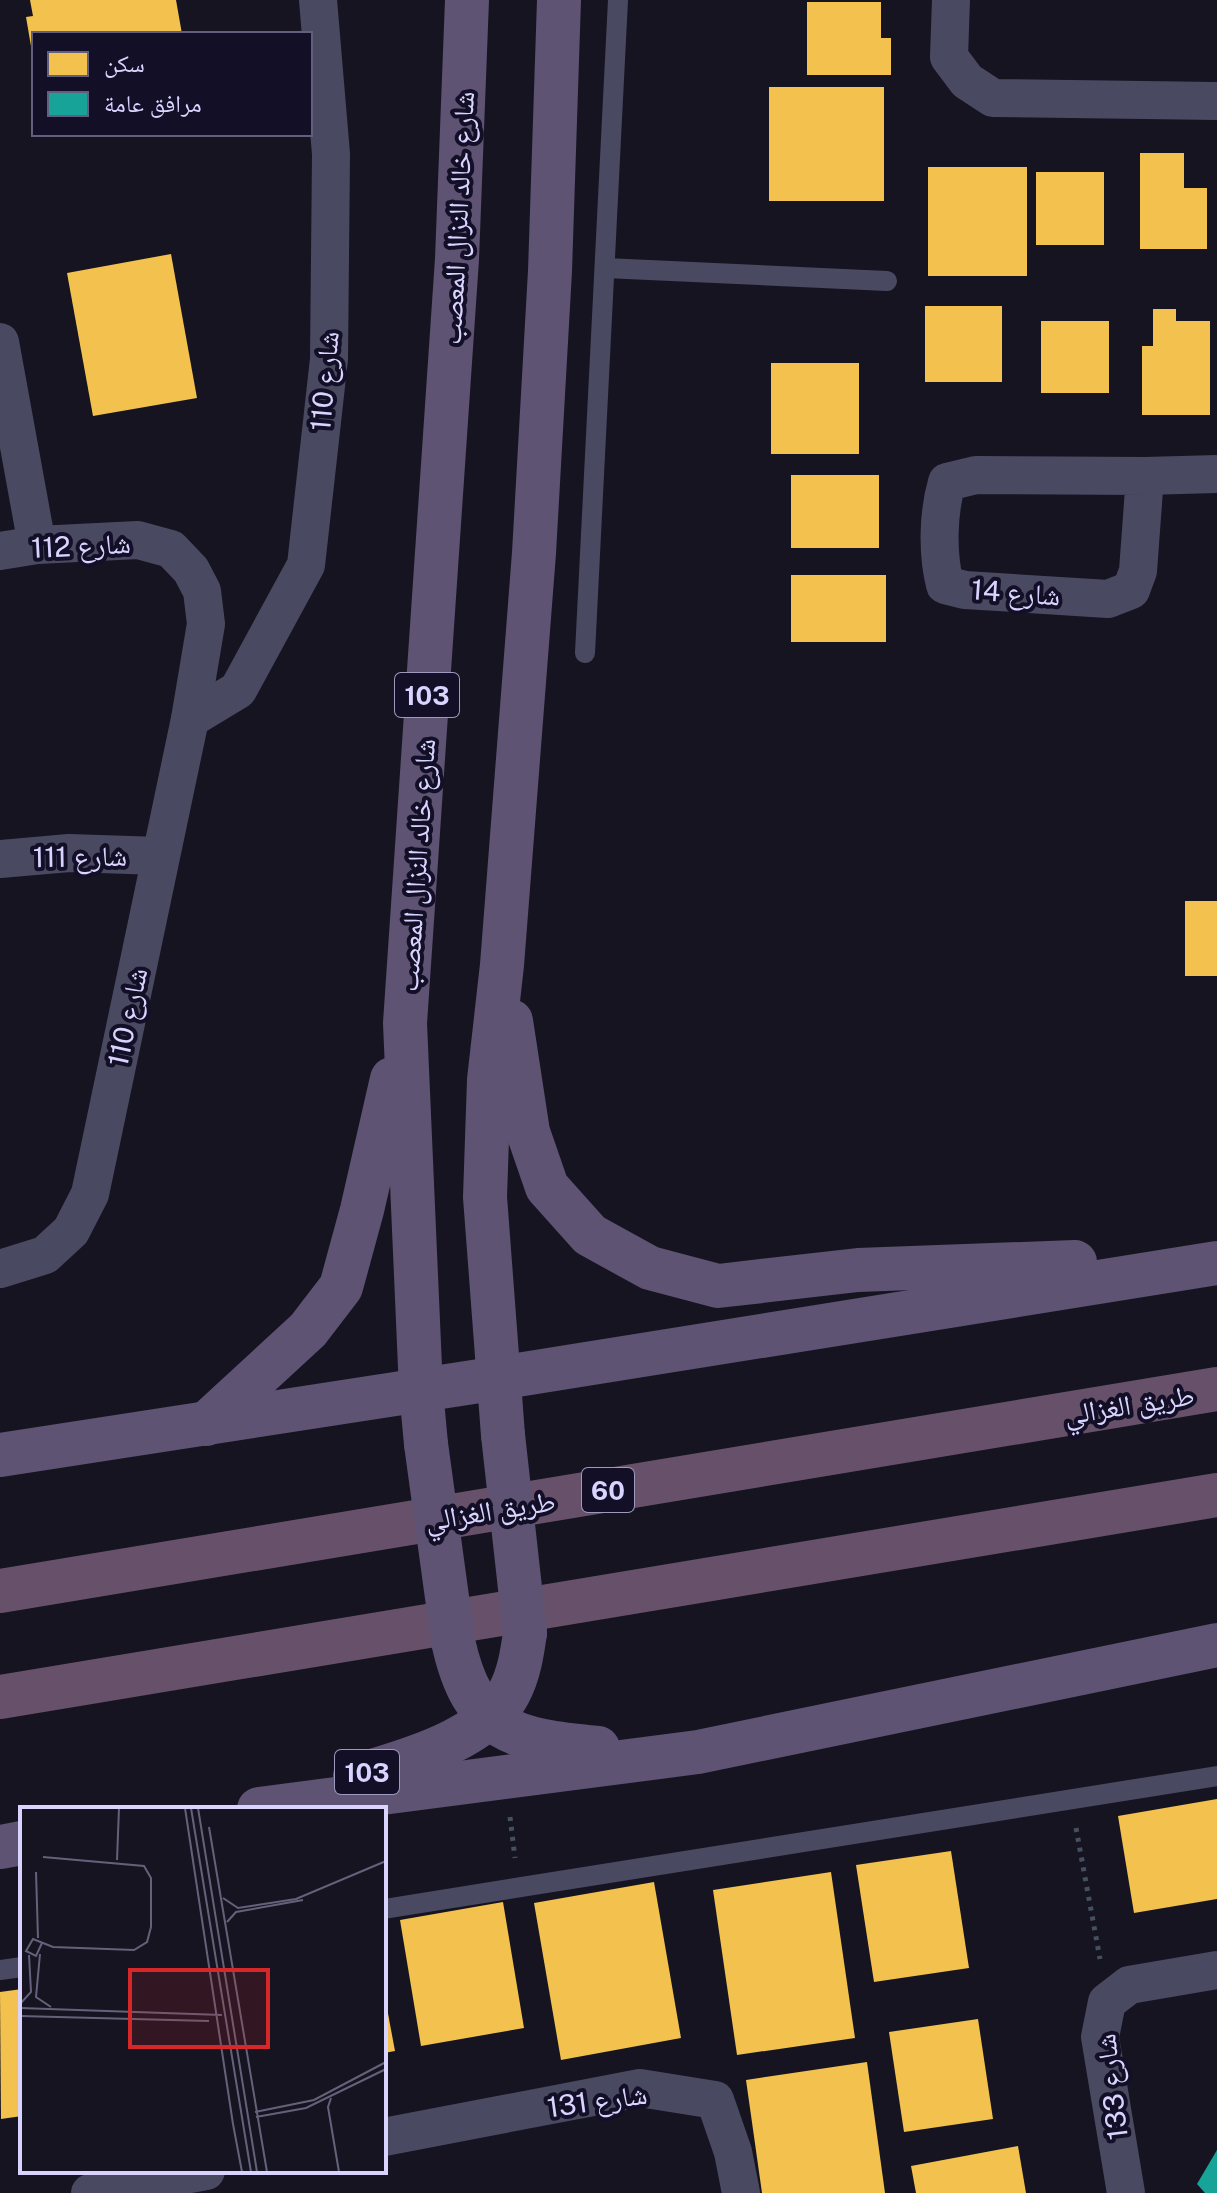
<svg xmlns="http://www.w3.org/2000/svg" width="1217" height="2193" font-family="'Public Sans','Noto Naskh Arabic',sans-serif">
<style>
.homes{fill:#f2c14e}
.public{fill:#17a398}
.lines{fill:none;stroke-linecap:round;stroke-linejoin:round}
.path{stroke:#44505f;stroke-width:5;stroke-dasharray:4 6;stroke-linecap:butt}
.service{stroke:#4a4962;stroke-width:20}
.minor{stroke:#4a4962;stroke-width:38}
.primary{stroke:#5e5373;stroke-width:44}
.motorway{stroke:#67516a;stroke-width:44}
.primary-bridge{stroke:#5e5373;stroke-width:44}
.labels{text-anchor:middle;dominant-baseline:central;stroke-width:8;stroke-linejoin:round;paint-order:stroke}
.shield{fill:#130f26;stroke:#9e99be;stroke-width:2}
.shield-label{font-size:26px;font-weight:bold;fill:#d9d4ff}
.street-label{font-size:28px;fill:#d9d4ff;stroke:#130f26}
.inset-road{fill:none;stroke:#64617a;stroke-width:2}
.view{fill:#d62828;fill-opacity:0.15;stroke:#d62828;stroke-width:4}
.inset-edge{fill:none;stroke:#d9d4ff;stroke-width:4}
</style>
<rect width="100%" height="100%" fill="#161421"/>
<!-- homes -->
<g class="homes">
<polygon points="30,0 176,0 182,34 34,34 32,52 26,17 33,16"/>
<polygon points="807,2 881,2 881,38 891,38 891,75 807,75"/>
<rect x="769" y="87" width="115" height="114"/>
<polygon points="1140,153 1184,153 1184,188 1207,188 1207,249 1140,249"/>
<rect x="928" y="167" width="99" height="109"/>
<rect x="1036" y="172" width="68" height="73"/>
<polygon points="171,254 197,398 93,416 67,273"/>
<rect x="925" y="306" width="77" height="76"/>
<polygon points="1153,309 1176,309 1176,321 1210,321 1210,415 1142,415 1142,346 1153,346"/>
<rect x="1041" y="321" width="68" height="72"/>
<rect x="771" y="363" width="88" height="91"/>
<rect x="791" y="475" width="88" height="73"/>
<rect x="791" y="575" width="95" height="67"/>
<rect x="1185" y="901" width="32" height="75"/>
<polygon points="1217,1799 1217,1899 1134,1913 1118,1816"/>
<polygon points="951,1851 969,1968 874,1982 856,1865"/>
<polygon points="831,1872 855,2038 737,2055 713,1890"/>
<polygon points="654,1882 681,2038 561,2060 534,1903"/>
<polygon points="503,1902 524,2028 421,2046 400,1920"/>
<polygon points="22,1989 22,2116 1,2119 0,1992"/>
<polygon points="384,1992 395,2051 384,2053"/>
<polygon points="978,2019 993,2119 904,2132 889,2032"/>
<polygon points="867,2062 885,2193 762,2193 746,2080"/>
<polygon points="1018,2146 1026,2193 916,2193 911,2166"/>
</g>
<!-- public -->
<polygon class="public" points="1217,2150 1217,2193 1205,2193 1197,2184"/>
<g class="lines">
<!-- path -->
<g class="path">
<polyline points="510,1817 515,1858"/>
<polyline points="1076,1828 1100,1959"/>
</g>
<!-- service -->
<g class="service">
<polyline points="605,268 887,281"/>
<polyline points="585,653 618,0"/>
<polyline points="384,1909 1217,1776"/>
<polyline points="0,1970 22,1967"/>
</g>
<!-- minor -->
<g class="minor">
<polyline points="951,0 949,57 967,81 993,98 1217,101"/>
<polyline points="0,342 37,545"/>
<path d="M 976,475 L 1145,476 L 1138,571 L 1131,590 L 1108,599 L 965,590 L 945,585 C 937,553 938,513 947,482 Z"/>
<polyline points="1145,476 1217,474"/>
<polyline points="0,551 37,545 138,540 171,549 191,570 202,591 206,624 190,719 90,1194 71,1231 45,1255 0,1269"/>
<polyline points="190,719 238,690 306,565 329,359 331,154 318,0"/>
<polyline points="0,859 69,853 160,856"/>
<polyline points="384,2137 640,2088 715,2100 733,2152 741,2193"/>
<polyline points="90,2193 206,2171"/>
<polyline points="1126,2193 1100,2037 1107,2002 1129,1985 1217,1970"/>
</g>
<!-- primary -->
<g class="primary">
<polyline points="511,1021 528,1132 547,1187 590,1235 650,1268 718,1286 858,1270 1075,1262"/>
<polyline points="206,1424 308,1330 341,1287 362,1210 392,1079"/>
<polyline points="503,1435 485,1197 489,1080 502,965 534,553 550,271 559,0"/>
<polyline points="426,1444 421,1390 405,1023 457,259 467,0"/>
<polyline points="0,1455 499,1378 1217,1263"/>
<path d="M 453,1641 C 473,1733 514,1740 598,1748"/>
<path d="M 355,1776 C 403,1762 484,1740 509,1693 C 519,1674 522,1654 525,1633"/>
<polyline points="259,1809 698,1752 1217,1645"/>
<polyline points="0,1847 22,1843"/>
</g>
<!-- motorway -->
<g class="motorway">
<polyline points="0,1591 1217,1389"/>
<polyline points="0,1697 1217,1495"/>
</g>
<!-- primary-bridge -->
<g class="primary-bridge">
<polyline points="503,1435 525,1633"/>
<polyline points="426,1444 453,1641"/>
</g>
</g>
<g class="labels">
<!-- shield labels -->
<g class="shield">
<rect x="395" y="673" width="64" height="44" rx="6"/>
<rect x="582" y="1468" width="52" height="44" rx="6"/>
<rect x="335" y="1750" width="64" height="44" rx="6"/>
</g>
<g class="shield-label">
<text x="427" y="695">103</text>
<text x="608" y="1490">60</text>
<text x="367" y="1772">103</text>
</g>
<!-- street labels -->
<g class="street-label">
<text transform="translate(457 218) rotate(-87)">شارع خالد النزال المعصب</text>
<text transform="translate(324 381) rotate(-85)">شارع 110</text>
<text transform="translate(81 545) rotate(-3)">شارع 112</text>
<text transform="translate(1016 592) rotate(4)">شارع 14</text>
<text transform="translate(80 856) rotate(-1)">شارع 111</text>
<text transform="translate(416 865) rotate(-86)">شارع خالد النزال المعصب</text>
<text transform="translate(127 1017) rotate(-78)">شارع 110</text>
<text transform="translate(1129 1404) rotate(-9)">طريق الغزالي</text>
<text transform="translate(490 1510) rotate(-9)">طريق الغزالي</text>
<text transform="translate(1111 2087) rotate(-97)">شارع 133</text>
<text transform="translate(597 2100) rotate(-8)">شارع 131</text>
</g>
</g>
<!-- overview -->
<g transform="translate(20 1807)">
<rect width="366" height="366" fill="#161421"/>
<path class="inset-road" d="M 165,1 L 213,317M 171,1 L 231,365M 178,1 L 237,365M 189,20 L 247,365M 97,53 L 99,1M 16,65 L 18,131M 203,91 L 218,101 L 276,92 L 366,54M 207,115 L 216,105 L 283,93M 22,136 L 16,149 L 6,144 L 13,132 L 33,140 L 114,143 L 127,135 L 131,120 L 131,71 L 124,59 L 23,50M 20,147 L 16,190 L 31,200M 0,197 L 11,185 L 9,148M 0,201 L 202,208M 0,209 L 189,214M 311,291 L 308,300 L 319,365M 235,305 L 294,293 L 366,255M 236,310 L 286,301 L 366,262M 213,317 L 222,365"/>
<path class="view" d="M 110,163 L 248,163 L 248,240 L 110,240 Z"/>
<rect width="366" height="366" class="inset-edge"/>
</g>
<!-- legend -->
<rect x="32" y="32" width="280" height="104" fill="#130f26" stroke="#625e7d" stroke-width="2"/>
<rect x="48" y="52" width="40" height="24" fill="#f2c14e" stroke="#625e7d" stroke-width="2"/>
<text x="104" y="72" font-size="24" fill="#d9d4ff">سكن</text>
<rect x="48" y="92" width="40" height="24" fill="#17a398" stroke="#625e7d" stroke-width="2"/>
<text x="104" y="112" font-size="24" fill="#d9d4ff">مرافق عامة</text>
</svg>
